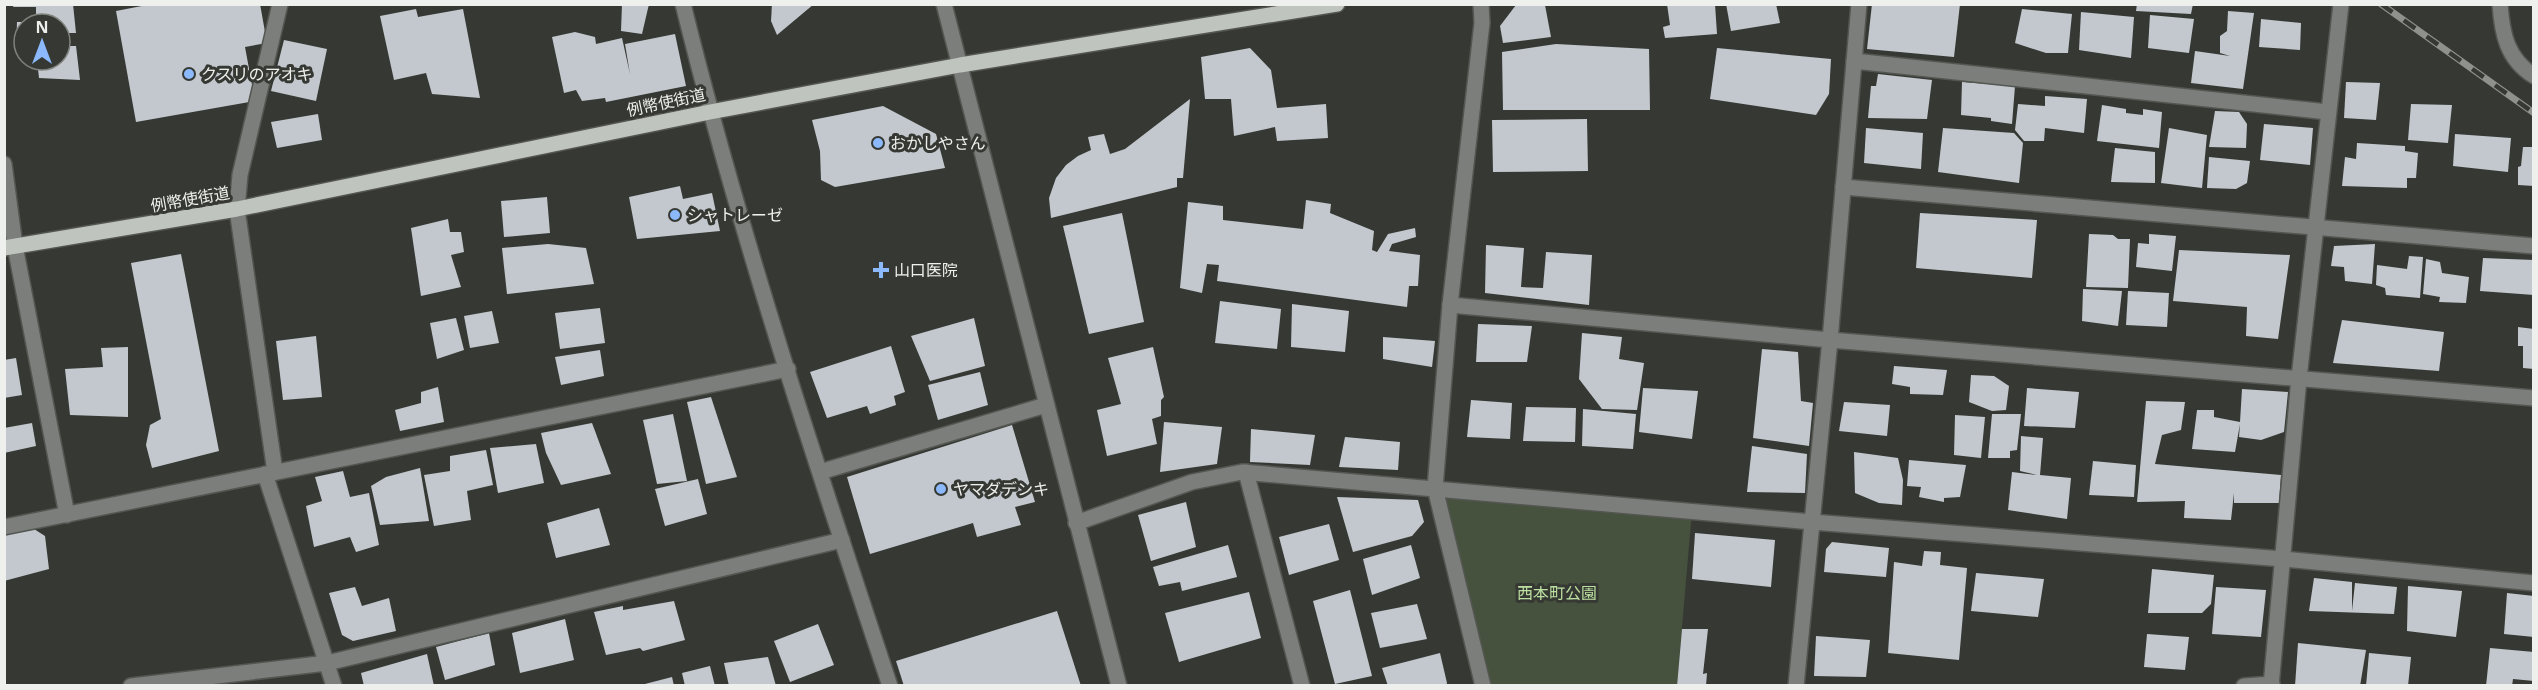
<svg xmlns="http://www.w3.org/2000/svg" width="2538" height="690" font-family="'Open Sans','Noto Sans JP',sans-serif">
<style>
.green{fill:#46523d}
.building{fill:#c3c8ce}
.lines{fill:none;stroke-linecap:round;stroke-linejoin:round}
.minor-casing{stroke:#535651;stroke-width:18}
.major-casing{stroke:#535651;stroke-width:18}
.minor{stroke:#7c7e7b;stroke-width:15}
.major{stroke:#c0c4be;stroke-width:15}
.rail-casing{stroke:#8e918c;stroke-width:7}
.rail{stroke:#363933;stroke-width:4.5;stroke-dasharray:14;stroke-linecap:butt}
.poi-dot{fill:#8cb9fc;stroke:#363933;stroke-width:2}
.labels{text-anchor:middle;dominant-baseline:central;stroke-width:6;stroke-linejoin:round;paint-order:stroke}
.poi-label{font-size:16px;fill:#eef0ed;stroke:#363933;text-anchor:start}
.street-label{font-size:16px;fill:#eef0ed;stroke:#363933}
.park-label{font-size:16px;fill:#bcdfa1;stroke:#363933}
</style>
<rect width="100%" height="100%" fill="#363933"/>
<!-- green -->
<polygon class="green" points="1435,488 1692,511 1677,685 1483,685"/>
<!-- building -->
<g class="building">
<polygon points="14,4 73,4 76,33 60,33 60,24 36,24 36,7 13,7"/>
<polygon points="152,4 260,4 267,43 245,47 255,101 136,122 116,11"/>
<polygon points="622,4 649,4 642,34 621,31"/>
<polygon points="772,4 814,4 777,35 771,21"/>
<polygon points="1667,4 1715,4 1717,34 1665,38 1663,27 1670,25"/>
<polygon points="1726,4 1776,4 1780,23 1731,31"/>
<polygon points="1872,4 1960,4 1954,57 1867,49"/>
<polygon points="2137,4 2193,4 2191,14 2136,11"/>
<polygon points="1516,5 1545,5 1551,37 1503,43 1500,26"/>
<polygon points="416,9 418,17 463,9 480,98 432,94 426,73 394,80 380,16"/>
<polygon points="2022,9 2072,14 2068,53 2046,53 2015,43"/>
<polygon points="2228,11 2254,13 2243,89 2191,83 2195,51 2230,56 2220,53 2220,36 2227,31"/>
<polygon points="2081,12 2134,17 2131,58 2079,50"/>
<polygon points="2150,15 2194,19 2189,53 2148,48"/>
<polygon points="2261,19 2301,23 2300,50 2259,47"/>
<polygon points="17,22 24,22 24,54 16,53"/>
<polygon points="575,32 595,37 596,44 622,38 630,74 625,44 675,34 686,86 606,102 605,98 582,101 576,90 564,93 552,37"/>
<polygon points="284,40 327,49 316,101 271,91"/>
<polygon points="1556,44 1649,49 1650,110 1503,110 1502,52"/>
<polygon points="60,46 76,46 80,80 39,78 37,60 60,60"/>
<polygon points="1250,48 1271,70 1277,108 1326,104 1328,138 1277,141 1275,127 1234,136 1231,99 1205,99 1201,57"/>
<polygon points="1717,48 1831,59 1829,94 1816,115 1710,99"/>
<polygon points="1878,74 1932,80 1927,119 1868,118 1871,86 1876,86"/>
<polygon points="1962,82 2015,86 2012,124 1991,121 1991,118 1961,115"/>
<polygon points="2346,82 2380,83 2376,120 2344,118"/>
<polygon points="2045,96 2087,99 2084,133 2045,128 2044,141 2024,141 2015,130 2018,104 2045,106"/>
<polygon points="1190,99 1183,178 1177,178 1177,187 1051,218 1049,198 1056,178 1066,165 1078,156 1091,150 1088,137 1104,134 1110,154 1125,149"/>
<polygon points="2411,104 2452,105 2448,143 2408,140"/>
<polygon points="2102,105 2126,109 2126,113 2143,115 2143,109 2162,112 2159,148 2097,141"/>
<polygon points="883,106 936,134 945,168 835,187 821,180 820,151 812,120"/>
<polygon points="2215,111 2239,112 2247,124 2246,148 2209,147"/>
<polygon points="318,114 322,140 277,148 271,122"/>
<polygon points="1587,119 1588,171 1493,172 1492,120"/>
<polygon points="2264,124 2313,128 2310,165 2260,160"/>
<polygon points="1866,128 1923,133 1921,169 1864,163"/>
<polygon points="1943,128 2014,133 2023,143 2019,183 1938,172"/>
<polygon points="2169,128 2207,135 2202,188 2161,183"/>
<polygon points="2455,134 2511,138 2508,172 2453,166"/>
<polygon points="2357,143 2405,146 2405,151 2418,153 2416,178 2407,178 2407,188 2342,186 2345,157 2356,159"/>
<polygon points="2523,147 2534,147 2534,186 2518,185 2518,167 2521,166"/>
<polygon points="2115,148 2155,152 2155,183 2111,182"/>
<polygon points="2209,157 2250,161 2247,183 2236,189 2207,188"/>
<polygon points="680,186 683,199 712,193 720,231 637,239 629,197"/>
<polygon points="547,197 550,233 504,237 501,201"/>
<polygon points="1306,200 1331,204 1330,213 1374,231 1372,250 1377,252 1388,234 1415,228 1416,237 1392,244 1389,251 1420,255 1418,286 1409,286 1407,307 1217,281 1219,265 1207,264 1202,293 1180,288 1188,202 1223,206 1223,220 1303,229"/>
<polygon points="1122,213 1144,322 1089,334 1063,226"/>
<polygon points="1920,213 2037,220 2032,278 1916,268"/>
<polygon points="448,219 450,232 461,232 464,252 451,255 461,287 421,296 411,228"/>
<polygon points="2089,234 2113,235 2118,239 2130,239 2128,288 2086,287"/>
<polygon points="2149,234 2176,236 2172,271 2136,267 2138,243 2149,244"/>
<polygon points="548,244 586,248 594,284 507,294 502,248"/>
<polygon points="2375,244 2372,284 2345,281 2344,267 2331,266 2334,246"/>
<polygon points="1486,245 1524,248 1521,287 1543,288 1546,252 1592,255 1589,305 1485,293"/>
<polygon points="2179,250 2290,255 2278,339 2246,336 2247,307 2173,301"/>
<polygon points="181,254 219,451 152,468 146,445 150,425 161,419 131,263"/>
<polygon points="2409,256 2423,257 2420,298 2386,295 2385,288 2376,285 2377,265 2407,269"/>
<polygon points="2483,258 2534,260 2534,295 2480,291"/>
<polygon points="2426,259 2440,262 2442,273 2469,277 2466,303 2439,302 2440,297 2423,294"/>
<polygon points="2083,289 2122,291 2118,326 2082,321"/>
<polygon points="2128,291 2169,293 2167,327 2126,325"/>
<polygon points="1220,301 1281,309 1277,349 1215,343"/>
<polygon points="1292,304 1349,311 1345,352 1291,347"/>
<polygon points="600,308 605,343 560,349 555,313"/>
<polygon points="492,311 499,343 470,348 464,316"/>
<polygon points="456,318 464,350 437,359 430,323"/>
<polygon points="974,318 985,366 930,381 911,336"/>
<polygon points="2342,320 2444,332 2439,371 2333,363"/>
<polygon points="1478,324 1532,326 1527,362 1476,362"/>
<polygon points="2518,327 2534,329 2534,369 2523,368 2523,346 2518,346"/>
<polygon points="1582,333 1622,337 1619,359 1644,363 1637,410 1602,409 1579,379"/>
<polygon points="316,336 322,397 283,400 276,341"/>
<polygon points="1383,337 1435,341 1432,367 1383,359"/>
<polygon points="891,346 905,392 894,396 896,405 870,414 867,406 827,418 810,372"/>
<polygon points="128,347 128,417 70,415 65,369 103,367 101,348"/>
<polygon points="1153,347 1164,397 1161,400 1161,416 1152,419 1157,444 1107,456 1097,410 1121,404 1108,358"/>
<polygon points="1762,349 1798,352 1801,401 1813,403 1809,446 1753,438"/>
<polygon points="600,350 604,376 561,385 555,357"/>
<polygon points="16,358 22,395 4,398 4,360"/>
<polygon points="1894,366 1947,370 1943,395 1910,394 1910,387 1892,384"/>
<polygon points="980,372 988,405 938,420 928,385"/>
<polygon points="1971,375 1994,376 2009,386 2006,410 1992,411 1969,402"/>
<polygon points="438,387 444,422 400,431 395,410 421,403 421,392"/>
<polygon points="1643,388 1698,391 1692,439 1639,432"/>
<polygon points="2027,388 2079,392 2075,428 2024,426"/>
<polygon points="2242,389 2288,392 2284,432 2261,440 2239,437 2240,424 2235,452 2192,449 2197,410 2214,410 2214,417 2240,422"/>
<polygon points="711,397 737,477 706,484 687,402"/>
<polygon points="1471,400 1512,403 1510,439 1467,437"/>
<polygon points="2146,401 2185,402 2181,430 2162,435 2155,464 2281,475 2279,503 2234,503 2234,493 2231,520 2184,518 2185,501 2137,502"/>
<polygon points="1844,402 1890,405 1887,436 1839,431"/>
<polygon points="1526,407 1576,408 1575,442 1523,441"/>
<polygon points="1583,409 1636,414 1633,449 1582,446"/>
<polygon points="673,414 687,481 657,484 643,420"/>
<polygon points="1992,414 2021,414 2017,450 2010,451 2010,458 1988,458"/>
<polygon points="1955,415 1985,417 1981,458 1954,455"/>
<polygon points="1164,422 1222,427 1217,464 1160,472"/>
<polygon points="32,423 36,446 4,453 4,428"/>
<polygon points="592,423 611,474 561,485 546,453 541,433"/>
<polygon points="1012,425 1035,502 1015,507 1021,525 977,537 973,523 870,554 847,477"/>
<polygon points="1251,429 1315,435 1310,465 1250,462"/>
<polygon points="2021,436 2043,438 2040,475 2071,478 2067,519 2008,510 2012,472 2037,475 2020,471"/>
<polygon points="1345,437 1400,442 1398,470 1339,467"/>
<polygon points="536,444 544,483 498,493 490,448"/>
<polygon points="1752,446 1807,454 1805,493 1747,492"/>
<polygon points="486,450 493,485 467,491 471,520 434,526 424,475 450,471 450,456"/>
<polygon points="1854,452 1898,458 1903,480 1902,505 1879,503 1855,493"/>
<polygon points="1909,460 1966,465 1960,497 1944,498 1944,502 1919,497 1921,487 1907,486"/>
<polygon points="2093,461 2136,465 2134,497 2089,495"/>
<polygon points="420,468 429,521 380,525 371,486 386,477"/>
<polygon points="343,471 350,497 369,493 379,545 356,552 350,537 314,547 306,506 322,501 315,477"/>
<polygon points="698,479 707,514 665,526 655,489"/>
<polygon points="1337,497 1418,500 1424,522 1412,536 1353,552"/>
<polygon points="1186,502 1196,547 1151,561 1138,515"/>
<polygon points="599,508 610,545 556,558 547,523"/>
<polygon points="1329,524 1339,560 1289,575 1279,537"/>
<polygon points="34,529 45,536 49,569 4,581 4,535"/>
<polygon points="1695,533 1775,540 1771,587 1692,579"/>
<polygon points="1832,542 1889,548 1886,577 1824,572 1826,549"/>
<polygon points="1228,545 1237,577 1182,591 1180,582 1159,586 1153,567"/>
<polygon points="1411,545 1420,578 1372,595 1363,559"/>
<polygon points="1924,551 1941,552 1940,565 1967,568 1959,660 1888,653 1894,562 1922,566"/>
<polygon points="2152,569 2214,575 2211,604 2202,613 2148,613"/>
<polygon points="1976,573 2044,579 2038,617 1971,611"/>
<polygon points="2314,578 2352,582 2352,611 2355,583 2397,587 2394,614 2309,611"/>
<polygon points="2408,586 2462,591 2456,637 2407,631"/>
<polygon points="355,587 362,606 389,598 396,631 353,641 342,635 329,593"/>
<polygon points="2216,587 2266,590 2261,637 2212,634"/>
<polygon points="1350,590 1372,676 1335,684 1313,601"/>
<polygon points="1249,592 1261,638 1179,662 1165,613"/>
<polygon points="2507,593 2534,596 2534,637 2504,634"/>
<polygon points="674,601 685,640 643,651 640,648 606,655 594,612 623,606 623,610"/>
<polygon points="1417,604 1427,639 1380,648 1371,613"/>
<polygon points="1057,611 1081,686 904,686 896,661"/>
<polygon points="565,619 574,660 520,673 512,633"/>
<polygon points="818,624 834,665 790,682 774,641"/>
<polygon points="1682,629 1708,629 1703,674 1707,673 1706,686 1677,686"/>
<polygon points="489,633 495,665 445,680 436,647"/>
<polygon points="2147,634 2189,637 2185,670 2144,667"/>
<polygon points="1816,636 1870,640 1866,677 1814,676"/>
<polygon points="2298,643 2366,650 2360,686 2295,686"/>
<polygon points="2490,648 2534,652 2534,681 2513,679 2512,686 2486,686"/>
<polygon points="1440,653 1447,683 1446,686 1388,686 1382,668"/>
<polygon points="2369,653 2411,657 2408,686 2366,686"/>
<polygon points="427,654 434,686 364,686 361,673"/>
<polygon points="768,657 776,686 729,686 724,663"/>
<polygon points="710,666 715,686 685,686 682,673"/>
<polygon points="672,677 674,686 641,686 641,685"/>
</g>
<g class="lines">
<!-- minor casing -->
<g class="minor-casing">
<g id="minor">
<path d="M 683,4 C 740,235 815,461 890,686"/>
<polyline points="944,4 1119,686"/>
<polyline points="1481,4 1482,23 1450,305 1435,488 1483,686"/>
<path d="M 2500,4 C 2502,34 2507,59 2534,76"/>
<polyline points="1854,61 2328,112"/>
<polyline points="4,164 15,246 67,515"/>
<polyline points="1843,187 2534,246"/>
<polyline points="1450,305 1830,340 2534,398"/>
<polyline points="275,472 237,209 240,175 280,4"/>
<polyline points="820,472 1046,405"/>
<polyline points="1246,472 1302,686"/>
<polyline points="265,474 334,686"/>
<polyline points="1076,523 1192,482 1242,472 1812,522 2283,559 2534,583"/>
<polyline points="4,527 788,369"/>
<polyline points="131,686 327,663 842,540"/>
<polyline points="1796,686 1830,340 1859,4"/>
<polyline points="2244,686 2272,684"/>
<polyline points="2271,686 2299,378 2341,4"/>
</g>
</g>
<!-- major casing -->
<g class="major-casing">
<polyline id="major" points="4,248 237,209 710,112 960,65 1337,4"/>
</g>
<!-- minor -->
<use href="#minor" class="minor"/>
<!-- major -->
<use href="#major" class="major"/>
<!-- rail casing -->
<g class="rail-casing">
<polyline id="rail" points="2381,4 2534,113"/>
</g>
<!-- rail -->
<use href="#rail" class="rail"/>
</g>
<!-- markers -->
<g class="poi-dot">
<circle cx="189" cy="74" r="6"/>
<circle cx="878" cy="143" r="6"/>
<circle cx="675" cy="215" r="6"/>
<path d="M878 261h6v6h6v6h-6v6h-6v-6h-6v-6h6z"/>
<circle cx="941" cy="489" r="6"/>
</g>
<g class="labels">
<!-- poi labels -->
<g class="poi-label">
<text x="201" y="74">クスリのアオキ</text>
<text x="890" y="143">おかしやさん</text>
<text x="687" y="215">シャトレーゼ</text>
<text x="894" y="270">山口医院</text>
<text x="953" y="489">ヤマダデンキ</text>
</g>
<!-- street labels -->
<g class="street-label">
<text transform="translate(666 102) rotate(-12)">例幣使街道</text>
<text transform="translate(190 199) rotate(-10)">例幣使街道</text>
</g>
<!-- park labels -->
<g class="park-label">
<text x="1557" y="593">西本町公園</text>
</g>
</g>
<!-- border -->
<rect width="2538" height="690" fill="none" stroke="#eef0ed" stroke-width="12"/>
<!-- north arrow -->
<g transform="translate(42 42)"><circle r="28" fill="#363933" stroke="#80827d" stroke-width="1.5"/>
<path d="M0-4.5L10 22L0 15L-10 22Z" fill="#8cb9fc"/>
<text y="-9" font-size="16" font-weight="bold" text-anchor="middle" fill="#eef0ed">N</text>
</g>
</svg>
